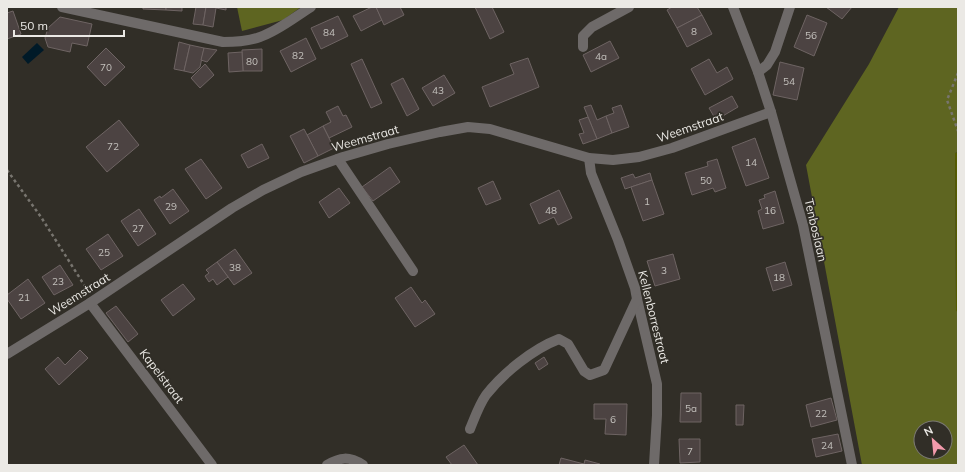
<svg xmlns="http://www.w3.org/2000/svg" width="965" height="472" font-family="Mulish,sans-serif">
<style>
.green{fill:#565d00}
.forest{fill:#5e6521;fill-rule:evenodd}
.water{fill:#001a28}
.building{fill:#4c4342;stroke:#6e6463}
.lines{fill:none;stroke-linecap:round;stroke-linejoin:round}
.path{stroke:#78756f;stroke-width:2.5;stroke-dasharray:3 3;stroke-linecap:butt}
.minor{stroke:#6e6a69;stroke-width:10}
.labels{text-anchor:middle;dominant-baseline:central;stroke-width:3.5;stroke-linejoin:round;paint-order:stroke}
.number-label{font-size:10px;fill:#c3c0bc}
.street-label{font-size:12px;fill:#ebe9e5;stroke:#312e27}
</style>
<rect width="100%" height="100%" fill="#312e27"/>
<!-- green -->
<polygon class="green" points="958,152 958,312 956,312 955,153"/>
<!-- forest -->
<g class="forest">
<polygon points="237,7 301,7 283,20 242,31"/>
<path d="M 899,7 L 958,7 L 958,152 L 955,153 L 956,311 L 958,312 L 958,465 L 862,465 L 806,165 L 869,64 ZM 921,428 L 945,428 L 945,452 L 921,452 Z"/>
</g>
<!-- water -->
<polygon class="water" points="37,43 44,50 28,64 22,57"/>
<!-- building -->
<g class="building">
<polygon points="143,7 166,7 166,10 143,9"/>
<polygon points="166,7 182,7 182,11 166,10"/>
<polygon points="196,7 206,7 203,25 193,24"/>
<polygon points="206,7 226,7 226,10 216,8 213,27 203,25"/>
<polygon points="372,7 376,7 382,20 361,31 353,16"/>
<polygon points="376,7 400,7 404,15 384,25"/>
<polygon points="475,7 492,7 504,32 490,39"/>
<polygon points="672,7 697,7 702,15 677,28 667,10"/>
<polygon points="826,7 852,7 842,19"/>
<polygon points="13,11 21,34 7,39 7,13"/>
<polygon points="702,15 712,34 687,47 677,28"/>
<polygon points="807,15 827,23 814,56 794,47"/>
<polygon points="338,16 348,36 321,49 311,28"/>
<polygon points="60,17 92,24 87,46 72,43 70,52 48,47 45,38 48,28"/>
<polygon points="306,38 316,59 291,72 280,51"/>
<polygon points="610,41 619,58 591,72 583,55"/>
<polygon points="179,42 190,45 184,71 174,69"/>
<polygon points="190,45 204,48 200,67 193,73 184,71"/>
<polygon points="106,48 125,67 105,86 87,67"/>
<polygon points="204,48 217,50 207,62 201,60"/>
<polygon points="262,49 262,71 243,71 242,50"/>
<polygon points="242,52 243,71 229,72 228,53"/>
<polygon points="528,58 539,87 490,107 482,87 514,74 510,64"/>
<polygon points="362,59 382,103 371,108 351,64"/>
<polygon points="709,59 717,73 727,67 733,79 705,95 691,69"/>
<polygon points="780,62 804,68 797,100 773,95"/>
<polygon points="205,64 214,75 200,88 191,78"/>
<polygon points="444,75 455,93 433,106 422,88"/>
<polygon points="403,78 419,109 407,116 391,84"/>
<polygon points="732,96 738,107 716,120 709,108"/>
<polygon points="591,105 597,120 606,116 612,133 597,139 584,107"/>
<polygon points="621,105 629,127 612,133 606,116 614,113 612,108"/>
<polygon points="338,106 343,116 346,115 352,127 329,138 323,126 331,122 326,112"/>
<polygon points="588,117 597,139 583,144 579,134 584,133 579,120"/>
<polygon points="119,120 139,145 107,172 86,147"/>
<polygon points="323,126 334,148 318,156 307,135"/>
<polygon points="304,129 318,156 304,163 290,136"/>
<polygon points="755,138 769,178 746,186 732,147"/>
<polygon points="262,144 269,158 248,168 241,155"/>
<polygon points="201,159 222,188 206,199 185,169"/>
<polygon points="717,159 726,188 715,192 713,188 692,195 685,173 708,166 707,162"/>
<polygon points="390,167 400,182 373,201 362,187"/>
<polygon points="650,173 652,180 625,189 621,178 633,174 635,178"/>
<polygon points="652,180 664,214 643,221 631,187"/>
<polygon points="493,181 501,199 486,205 478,188"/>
<polygon points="339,188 350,203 329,218 319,202"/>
<polygon points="173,189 189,211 170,224 154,200 160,196 161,198"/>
<polygon points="559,190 572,218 558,225 554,217 539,224 530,204"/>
<polygon points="775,191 784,223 763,229 758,211 762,209 759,200 765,198 764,195"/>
<polygon points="139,209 156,234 138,246 121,221"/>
<polygon points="108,234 123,256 101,270 86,249"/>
<polygon points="235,249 252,273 234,285 217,262"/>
<polygon points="673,254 680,279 655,286 647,261"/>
<polygon points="217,262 228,277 217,285 213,279 209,282 205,276 209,273 206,270"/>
<polygon points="785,262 792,285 773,291 766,268"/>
<polygon points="60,265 73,285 54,295 42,277"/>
<polygon points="28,279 45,303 21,319 7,299 7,295"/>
<polygon points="183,284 195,299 173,316 161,300"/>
<polygon points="411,287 422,303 425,300 435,314 415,327 395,298"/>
<polygon points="116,306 138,334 128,342 106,313"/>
<polygon points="80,350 88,358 59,385 45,369 58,357 65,365"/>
<polygon points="544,357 548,364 539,370 535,363"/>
<polygon points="681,393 701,393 701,422 680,422"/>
<polygon points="831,398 837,420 811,427 806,405"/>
<polygon points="594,404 627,404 626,435 605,434 606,419 594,419"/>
<polygon points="736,405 744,405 743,425 736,425"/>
<polygon points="838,434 842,451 816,457 812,439"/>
<polygon points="679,439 700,439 700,462 680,463"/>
<polygon points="464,445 478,465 452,465 446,457"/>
<polygon points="561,458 584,464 585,460 600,464 600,465 559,465"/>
</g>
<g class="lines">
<!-- path -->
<g class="path">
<polyline points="958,73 947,100 958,131"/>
<polyline points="7,170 41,217 88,291"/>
</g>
<!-- minor -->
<g class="minor">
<path d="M 62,7 L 223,42 C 236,42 249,41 260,37 C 278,31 295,17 311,7"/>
<polyline points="733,7 758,72 771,112 803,225 852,465"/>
<polyline points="583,47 583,36 592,27 629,7"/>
<polyline points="758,72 767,65 775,52 790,7"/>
<polyline points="589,158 591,173 618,240 635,288 637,299 657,384 657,415 654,465"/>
<polyline points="338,159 413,271"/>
<polyline points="90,303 212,465"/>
<polyline points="7,354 90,303 232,208 263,190 301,172 343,157 388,144 440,132 468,127 490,129 589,158 613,160 639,157 672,148 771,112"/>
<path d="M 470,429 C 475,417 479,405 486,395 C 503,373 533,349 559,339 L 568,344 L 584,371 L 590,375 L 604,370 L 637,299"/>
<path d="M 327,465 C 340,457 349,456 363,465"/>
</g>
</g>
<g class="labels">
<!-- number labels -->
<g class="number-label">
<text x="694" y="31">8</text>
<text x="329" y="32">84</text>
<text x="811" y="35">56</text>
<text x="298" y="55">82</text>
<text x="601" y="56">4a</text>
<text x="252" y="61">80</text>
<text x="106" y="67">70</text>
<text x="789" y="81">54</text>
<text x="438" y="90">43</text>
<text x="113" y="146">72</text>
<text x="751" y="162">14</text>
<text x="706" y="180">50</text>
<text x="647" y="201">1</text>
<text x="171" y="206">29</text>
<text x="551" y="210">48</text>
<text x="770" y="210">16</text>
<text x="138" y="228">27</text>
<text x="104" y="252">25</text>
<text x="235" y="267">38</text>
<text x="664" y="270">3</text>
<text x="779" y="277">18</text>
<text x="58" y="281">23</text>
<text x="24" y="297">21</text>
<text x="691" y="408">5a</text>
<text x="821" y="413">22</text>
<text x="613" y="419">6</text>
<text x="827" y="445">24</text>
<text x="690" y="451">7</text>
</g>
<!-- street labels -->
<g class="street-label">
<text transform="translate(690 127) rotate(-19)">Weemstraat</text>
<text transform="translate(365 138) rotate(-16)">Weemstraat</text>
<text transform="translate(816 230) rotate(77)">Tenboslaan</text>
<text transform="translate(79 294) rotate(-32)">Weemstraat</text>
<text transform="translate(654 317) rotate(76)">Kellenborrestraat</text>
<text transform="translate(162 376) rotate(53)">Kapelstraat</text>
</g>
</g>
<!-- border -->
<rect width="965" height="472" fill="none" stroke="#ebe9e5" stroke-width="16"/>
<!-- north arrow -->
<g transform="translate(933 440) rotate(333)"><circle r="19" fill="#312e27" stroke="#7b7973"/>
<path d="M0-3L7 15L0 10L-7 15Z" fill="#f39aac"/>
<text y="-6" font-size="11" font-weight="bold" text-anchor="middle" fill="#ebe9e5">N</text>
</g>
<!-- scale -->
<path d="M14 30v6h110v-6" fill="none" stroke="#ebe9e5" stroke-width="2"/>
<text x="20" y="30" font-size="12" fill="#ebe9e5" stroke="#312e27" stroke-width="3" paint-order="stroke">50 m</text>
</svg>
